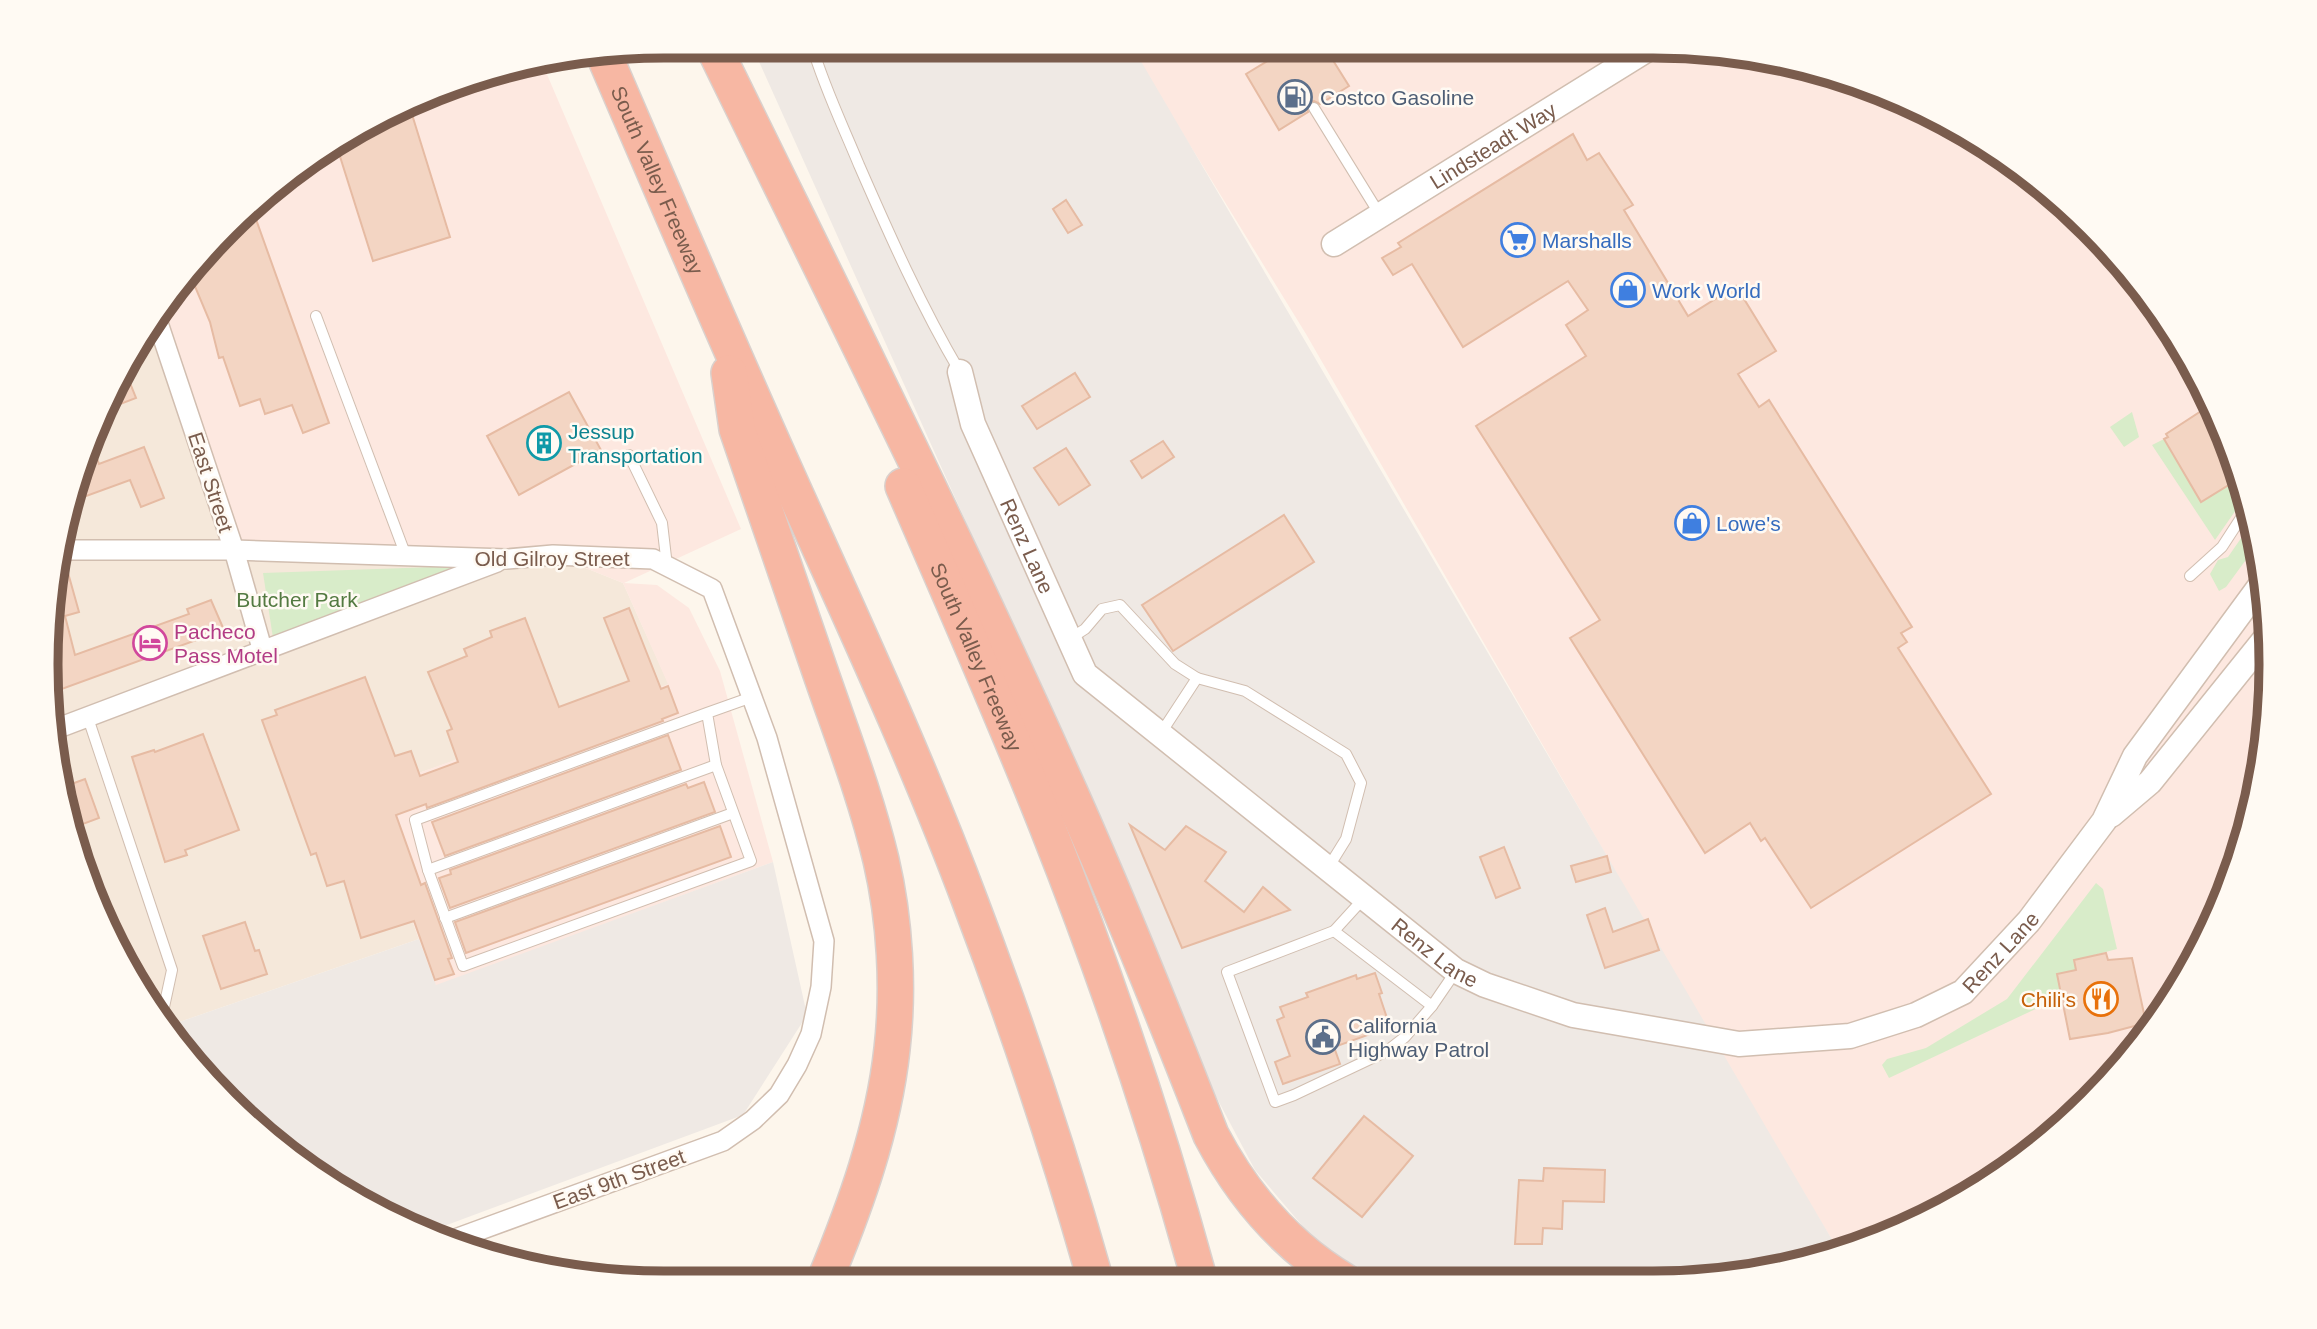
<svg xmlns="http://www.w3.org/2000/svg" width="2317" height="1329" font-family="Arial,sans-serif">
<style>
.residential{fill:#f5e8da}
.commercial{fill:#fde8e0}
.industrial{fill:#efe9e4}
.green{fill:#d8ecc9}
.building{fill:#f3d5c3;stroke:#e6bba3;stroke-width:2}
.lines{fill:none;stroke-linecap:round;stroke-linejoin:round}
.service-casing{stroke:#d1beb0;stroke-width:12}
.minor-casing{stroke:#d1beb0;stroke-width:22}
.tertiary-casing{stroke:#d1beb0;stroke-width:27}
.motorway-casing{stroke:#dad1cd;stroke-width:38}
.service{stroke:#fff;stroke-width:10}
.minor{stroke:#fff;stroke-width:19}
.tertiary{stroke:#fff;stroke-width:24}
.motorway{stroke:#f7b7a3;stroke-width:35}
.labels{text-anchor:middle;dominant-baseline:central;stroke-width:5;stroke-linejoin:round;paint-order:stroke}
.service-label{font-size:21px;fill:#4e5e75;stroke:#fffaf3;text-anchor:start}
.street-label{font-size:21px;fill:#7a5c4d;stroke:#fffaf3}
.shop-label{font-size:21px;fill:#366cbe;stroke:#fffaf3;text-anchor:start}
.culture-label{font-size:21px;fill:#0d838f;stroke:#fffaf3;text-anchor:start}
.park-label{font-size:21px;fill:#537a41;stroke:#fffaf3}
.hotel-label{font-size:21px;fill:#b23c85;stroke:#fffaf3;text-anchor:start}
.food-label{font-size:21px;fill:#c56008;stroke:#fffaf3;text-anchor:end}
.rim{fill:none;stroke:#7a5c4d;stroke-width:9}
</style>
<rect width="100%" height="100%" fill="#fdf6ec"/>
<!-- residential -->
<polygon class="residential" points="150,320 243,549 553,555 623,583 669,685 365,792 419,939 165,1027 92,901 47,705 67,504"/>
<!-- commercial -->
<g class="commercial">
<polygon points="1129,46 1693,47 1851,78 1996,150 2090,227 2167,320 2224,427 2260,543 2271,664 2260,785 2225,901 2167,1008 2090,1102 2008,1166 1834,1243 1742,1091 1306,334"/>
<polygon points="543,65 741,529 624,583 657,585 689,608 720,671 773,862 436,986 365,792 668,684 623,583 553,555 432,546 243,549 161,309 288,173 466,78"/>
</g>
<!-- industrial -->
<g class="industrial">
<polygon points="752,46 1132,46 1834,1243 1746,1263 1688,1282 1388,1282 1322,1249 1255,1170 1204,1074 1117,858"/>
<polygon points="773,862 807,1015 743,1115 428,1232 321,1179 174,1042 165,1027 419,939 436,985"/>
</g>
<!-- green -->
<g class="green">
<polygon points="2132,412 2139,437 2124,447 2110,427"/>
<polygon points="2164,439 2201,502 2240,478 2245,497 2215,540 2152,445"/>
<polygon points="2253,521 2259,542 2226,587 2219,591 2210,574 2218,560 2228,557"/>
<polygon points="462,566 273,638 263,573"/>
<polygon points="2096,883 2103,889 2117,949 2075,960 2076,970 2057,974 2061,997 1889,1078 1882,1065 1887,1059 1926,1048 2007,999"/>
</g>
<!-- building -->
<g class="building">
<polygon points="1291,46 1324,46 1349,86 1320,104 1314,101 1310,102 1307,108 1308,112 1279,130 1246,74 1274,57 1278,60 1284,59 1287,55 1286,49"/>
<polygon points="410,108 450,237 373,261 337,147"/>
<polygon points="1573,134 1587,160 1599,153 1633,205 1624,210 1688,316 1736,286 1776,351 1738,374 1759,407 1769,400 1912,627 1901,633 1907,642 1898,648 1991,794 1811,908 1765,838 1761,841 1750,823 1705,853 1570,638 1600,620 1476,426 1586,356 1566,325 1588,310 1568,281 1463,347 1412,264 1393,275 1382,258 1401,247 1398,243"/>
<polygon points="1066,200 1082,225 1068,233 1053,209"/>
<polygon points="253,211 329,423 303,433 292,405 265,414 260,399 240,406 223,357 219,358 210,322 191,277"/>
<polygon points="126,373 136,398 110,408 118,391"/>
<polygon points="1075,373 1090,397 1037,429 1022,406"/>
<polygon points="569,392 601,450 519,495 487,436"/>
<polygon points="2212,404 2224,427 2240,478 2201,502 2164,439 2168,437 2166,434"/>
<polygon points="1163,441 1174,457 1142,478 1131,461"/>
<polygon points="93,447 99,464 144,447 164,498 141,507 130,480 67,503"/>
<polygon points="1066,448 1090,485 1059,505 1034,468"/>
<polygon points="1284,515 1314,562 1173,651 1142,605"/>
<polygon points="61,562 65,562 79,612 65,616 75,655 189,614 187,609 211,600 224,630 59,690 51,667"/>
<polygon points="629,608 661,689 668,686 678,713 662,719 663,721 427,808 426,804 396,815 421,885 425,883 452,958 448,959 454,974 435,980 414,921 361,938 344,881 327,886 316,853 311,855 262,720 277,715 275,710 365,677 395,756 411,751 420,776 458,762 447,731 452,729 428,672 467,656 464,649 492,637 490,631 525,618 559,707 629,681 604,618"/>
<polygon points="203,734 239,830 185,850 187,855 165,862 132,757 154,750 155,752"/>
<polygon points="668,735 681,770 445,856 432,822"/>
<polygon points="85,779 99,818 75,827 66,786"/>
<polygon points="704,782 715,812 450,908 439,878 451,874 450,870 686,784 688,788"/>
<polygon points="1130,825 1165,850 1186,826 1226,852 1205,881 1244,912 1263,887 1290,910 1182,948"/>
<polygon points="720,826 731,857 466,953 455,922"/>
<polygon points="1504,847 1520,888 1496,898 1480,857"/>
<polygon points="1607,856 1611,872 1576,882 1571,866"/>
<polygon points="1605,908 1613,932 1648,919 1659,950 1605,968 1587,915"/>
<polygon points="245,922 255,951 259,950 267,974 221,989 203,936"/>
<polygon points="2106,953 2108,960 2132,958 2146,1023 2108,1033 2070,1039 2057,974 2076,970 2074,960"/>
<polygon points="1375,973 1382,993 1379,994 1390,1027 1334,1047 1340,1064 1283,1084 1275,1062 1290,1056 1277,1020 1284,1017 1280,1007 1308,997 1306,993 1356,975 1357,979"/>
<polygon points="1364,1116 1413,1156 1362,1217 1313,1178"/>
<polygon points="1544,1168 1605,1170 1604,1202 1563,1201 1562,1229 1543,1228 1542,1244 1515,1244 1519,1180 1543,1181"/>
</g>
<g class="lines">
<!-- service casing -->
<g class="service-casing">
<g id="service">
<path d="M 812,46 C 824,87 843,126 859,165 C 890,236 921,306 960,372"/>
<polyline points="1275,46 1280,53"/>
<polyline points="1314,108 1380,215"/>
<polyline points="316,316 406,556"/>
<polyline points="629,455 662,523 667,566"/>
<polyline points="2190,576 2222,547 2248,507"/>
<polyline points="1071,638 1085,629 1102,609 1120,605 1175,664 1197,678"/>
<polyline points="707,713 716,765 751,861 463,966 428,870 415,820 707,713 752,697"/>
<polyline points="88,718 172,970 164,1007 155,1010"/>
<polyline points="1161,733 1197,678 1245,691 1346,754 1361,783 1346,839 1328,868"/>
<polyline points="428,870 716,765"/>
<polyline points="1365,897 1334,931 1227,972 1275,1102 1294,1095 1387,1051 1405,1037 1432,1006 1456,971"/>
<polyline points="445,918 733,813"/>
<polyline points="1334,931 1432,1006"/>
</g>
</g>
<!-- minor casing -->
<g class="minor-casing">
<g id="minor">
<polyline points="155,314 234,550 263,652"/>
<polyline points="62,550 234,550 507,559 553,555 653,559 712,589 767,738 824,941 821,987 811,1034 797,1065 779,1095 753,1120 723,1141 447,1242"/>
<polyline points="53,730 497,562"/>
</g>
</g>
<!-- tertiary casing -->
<g class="tertiary-casing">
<g id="tertiary">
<path id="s1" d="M 1334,244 L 1651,47"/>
<path id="s2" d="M 960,372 L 973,424 L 1085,674 L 1456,971 L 1485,985 L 1573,1015 L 1739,1044 L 1850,1036 L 1916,1015 L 1963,992 L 2029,921 L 2104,821 L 2135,756 L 2263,582"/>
<polyline points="2111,815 2150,782 2269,634"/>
</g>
</g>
<!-- motorway casing -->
<g class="motorway-casing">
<g id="motorway">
<path d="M 713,46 C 830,286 950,524 1059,768 C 1114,889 1163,1012 1211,1135 C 1243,1196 1287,1247 1346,1282"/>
<path id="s3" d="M 604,55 C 663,192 721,328 782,464 C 847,609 915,754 971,904 C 1018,1028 1060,1154 1096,1282"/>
<path d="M 729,373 L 737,429 C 765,510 793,592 821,674 C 842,735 866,797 881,860 C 895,920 899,988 892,1049 C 883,1131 855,1207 824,1282"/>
<path id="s4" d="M 903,486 C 952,599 1002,712 1047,826 C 1106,975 1158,1128 1200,1282"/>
</g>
</g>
<!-- service -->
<use href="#service" class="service"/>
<!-- minor -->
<use href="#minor" class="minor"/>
<!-- tertiary -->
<use href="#tertiary" class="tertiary"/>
<!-- motorway -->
<use href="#motorway" class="motorway"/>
</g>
<!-- icons -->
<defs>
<g id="fuel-ring" transform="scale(1.75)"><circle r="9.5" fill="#fffaf3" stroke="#5c6f8a" stroke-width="1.5"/><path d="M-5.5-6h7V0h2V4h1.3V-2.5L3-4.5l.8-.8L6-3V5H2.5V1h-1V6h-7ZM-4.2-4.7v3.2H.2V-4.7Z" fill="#5c6f8a"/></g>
<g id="supermarket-ring" transform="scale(1.75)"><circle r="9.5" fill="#fffaf3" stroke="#3f7fe0" stroke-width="1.5"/><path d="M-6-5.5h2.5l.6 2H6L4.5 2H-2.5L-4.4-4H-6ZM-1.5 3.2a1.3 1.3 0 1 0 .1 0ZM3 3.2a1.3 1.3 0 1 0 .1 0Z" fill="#3f7fe0"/></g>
<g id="shop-ring" transform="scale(1.75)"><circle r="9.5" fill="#fffaf3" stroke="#3f7fe0" stroke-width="1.5"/><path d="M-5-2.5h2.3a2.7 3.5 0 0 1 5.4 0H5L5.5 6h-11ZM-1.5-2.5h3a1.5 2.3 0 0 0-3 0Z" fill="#3f7fe0"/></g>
<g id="building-ring" transform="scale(1.75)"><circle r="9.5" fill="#fffaf3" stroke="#0f9aa8" stroke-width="1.5"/><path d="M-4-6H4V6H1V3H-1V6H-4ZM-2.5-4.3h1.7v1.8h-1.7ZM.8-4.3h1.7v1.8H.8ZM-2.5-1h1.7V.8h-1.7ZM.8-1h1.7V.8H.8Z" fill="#0f9aa8"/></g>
<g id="hotel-ring" transform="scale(1.75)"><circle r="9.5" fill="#fffaf3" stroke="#d1479c" stroke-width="1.5"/><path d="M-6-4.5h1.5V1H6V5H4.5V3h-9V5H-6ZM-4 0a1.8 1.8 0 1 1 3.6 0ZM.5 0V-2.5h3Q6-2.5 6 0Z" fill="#d1479c"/></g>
<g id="restaurant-ring" transform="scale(1.75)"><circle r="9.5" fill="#fffaf3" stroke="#e8710a" stroke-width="1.5"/><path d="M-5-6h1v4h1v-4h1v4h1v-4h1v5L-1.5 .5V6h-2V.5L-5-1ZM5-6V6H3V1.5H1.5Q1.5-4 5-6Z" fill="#e8710a"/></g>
<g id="civic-ring" transform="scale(1.75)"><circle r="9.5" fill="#fffaf3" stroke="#5c6f8a" stroke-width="1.5"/><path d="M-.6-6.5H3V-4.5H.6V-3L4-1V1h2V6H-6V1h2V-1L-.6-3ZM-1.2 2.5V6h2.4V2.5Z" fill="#5c6f8a"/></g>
</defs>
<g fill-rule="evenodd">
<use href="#fuel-ring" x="1295" y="97"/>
<use href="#supermarket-ring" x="1518" y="240"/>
<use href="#shop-ring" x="1628" y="290"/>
<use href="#building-ring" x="544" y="443"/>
<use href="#shop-ring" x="1692" y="523"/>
<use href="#hotel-ring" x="150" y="643"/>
<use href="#restaurant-ring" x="2101" y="999"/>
<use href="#civic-ring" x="1323" y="1037"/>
</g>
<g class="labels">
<!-- service labels -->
<g class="service-label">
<text x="1320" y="97">Costco Gasoline</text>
<text x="1348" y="1025">California<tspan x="1348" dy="24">Highway Patrol</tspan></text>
</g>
<!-- street labels -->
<g class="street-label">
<text stroke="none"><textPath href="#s1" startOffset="187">Lindsteadt Way</textPath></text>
<text stroke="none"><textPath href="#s3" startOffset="136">South Valley Freeway</textPath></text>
<text transform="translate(211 482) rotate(72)">East Street</text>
<text stroke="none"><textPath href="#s2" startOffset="187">Renz Lane</textPath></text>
<text x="552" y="558">Old Gilroy Street</text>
<text stroke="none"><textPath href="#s4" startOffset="186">South Valley Freeway</textPath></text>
<text stroke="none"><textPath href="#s2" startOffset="775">Renz Lane</textPath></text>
<text stroke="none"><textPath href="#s2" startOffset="1384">Renz Lane</textPath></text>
<text transform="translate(619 1179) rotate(-20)">East 9th Street</text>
</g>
<!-- shop labels -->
<g class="shop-label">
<text x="1542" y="240">Marshalls</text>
<text x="1652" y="290">Work World</text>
<text x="1716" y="523">Lowe's</text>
</g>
<!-- culture labels -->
<g class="culture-label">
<text x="568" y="431">Jessup<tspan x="568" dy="24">Transportation</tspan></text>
</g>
<!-- park labels -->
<g class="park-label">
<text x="297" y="599">Butcher Park</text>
</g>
<!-- hotel labels -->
<g class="hotel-label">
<text x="174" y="631">Pacheco<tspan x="174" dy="24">Pass Motel</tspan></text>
</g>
<!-- food labels -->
<g class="food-label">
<text x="2076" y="999">Chili's</text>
</g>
</g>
<!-- crop -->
<path d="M0 0H2317V1329H0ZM664 58H1653A606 606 0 0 1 2259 664V665A606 606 0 0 1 1653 1271H664A606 606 0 0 1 58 665V664A606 606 0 0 1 664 58Z" fill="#fffaf3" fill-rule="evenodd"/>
<path class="rim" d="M664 58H1653A606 606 0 0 1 2259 664V665A606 606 0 0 1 1653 1271H664A606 606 0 0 1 58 665V664A606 606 0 0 1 664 58Z"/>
</svg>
